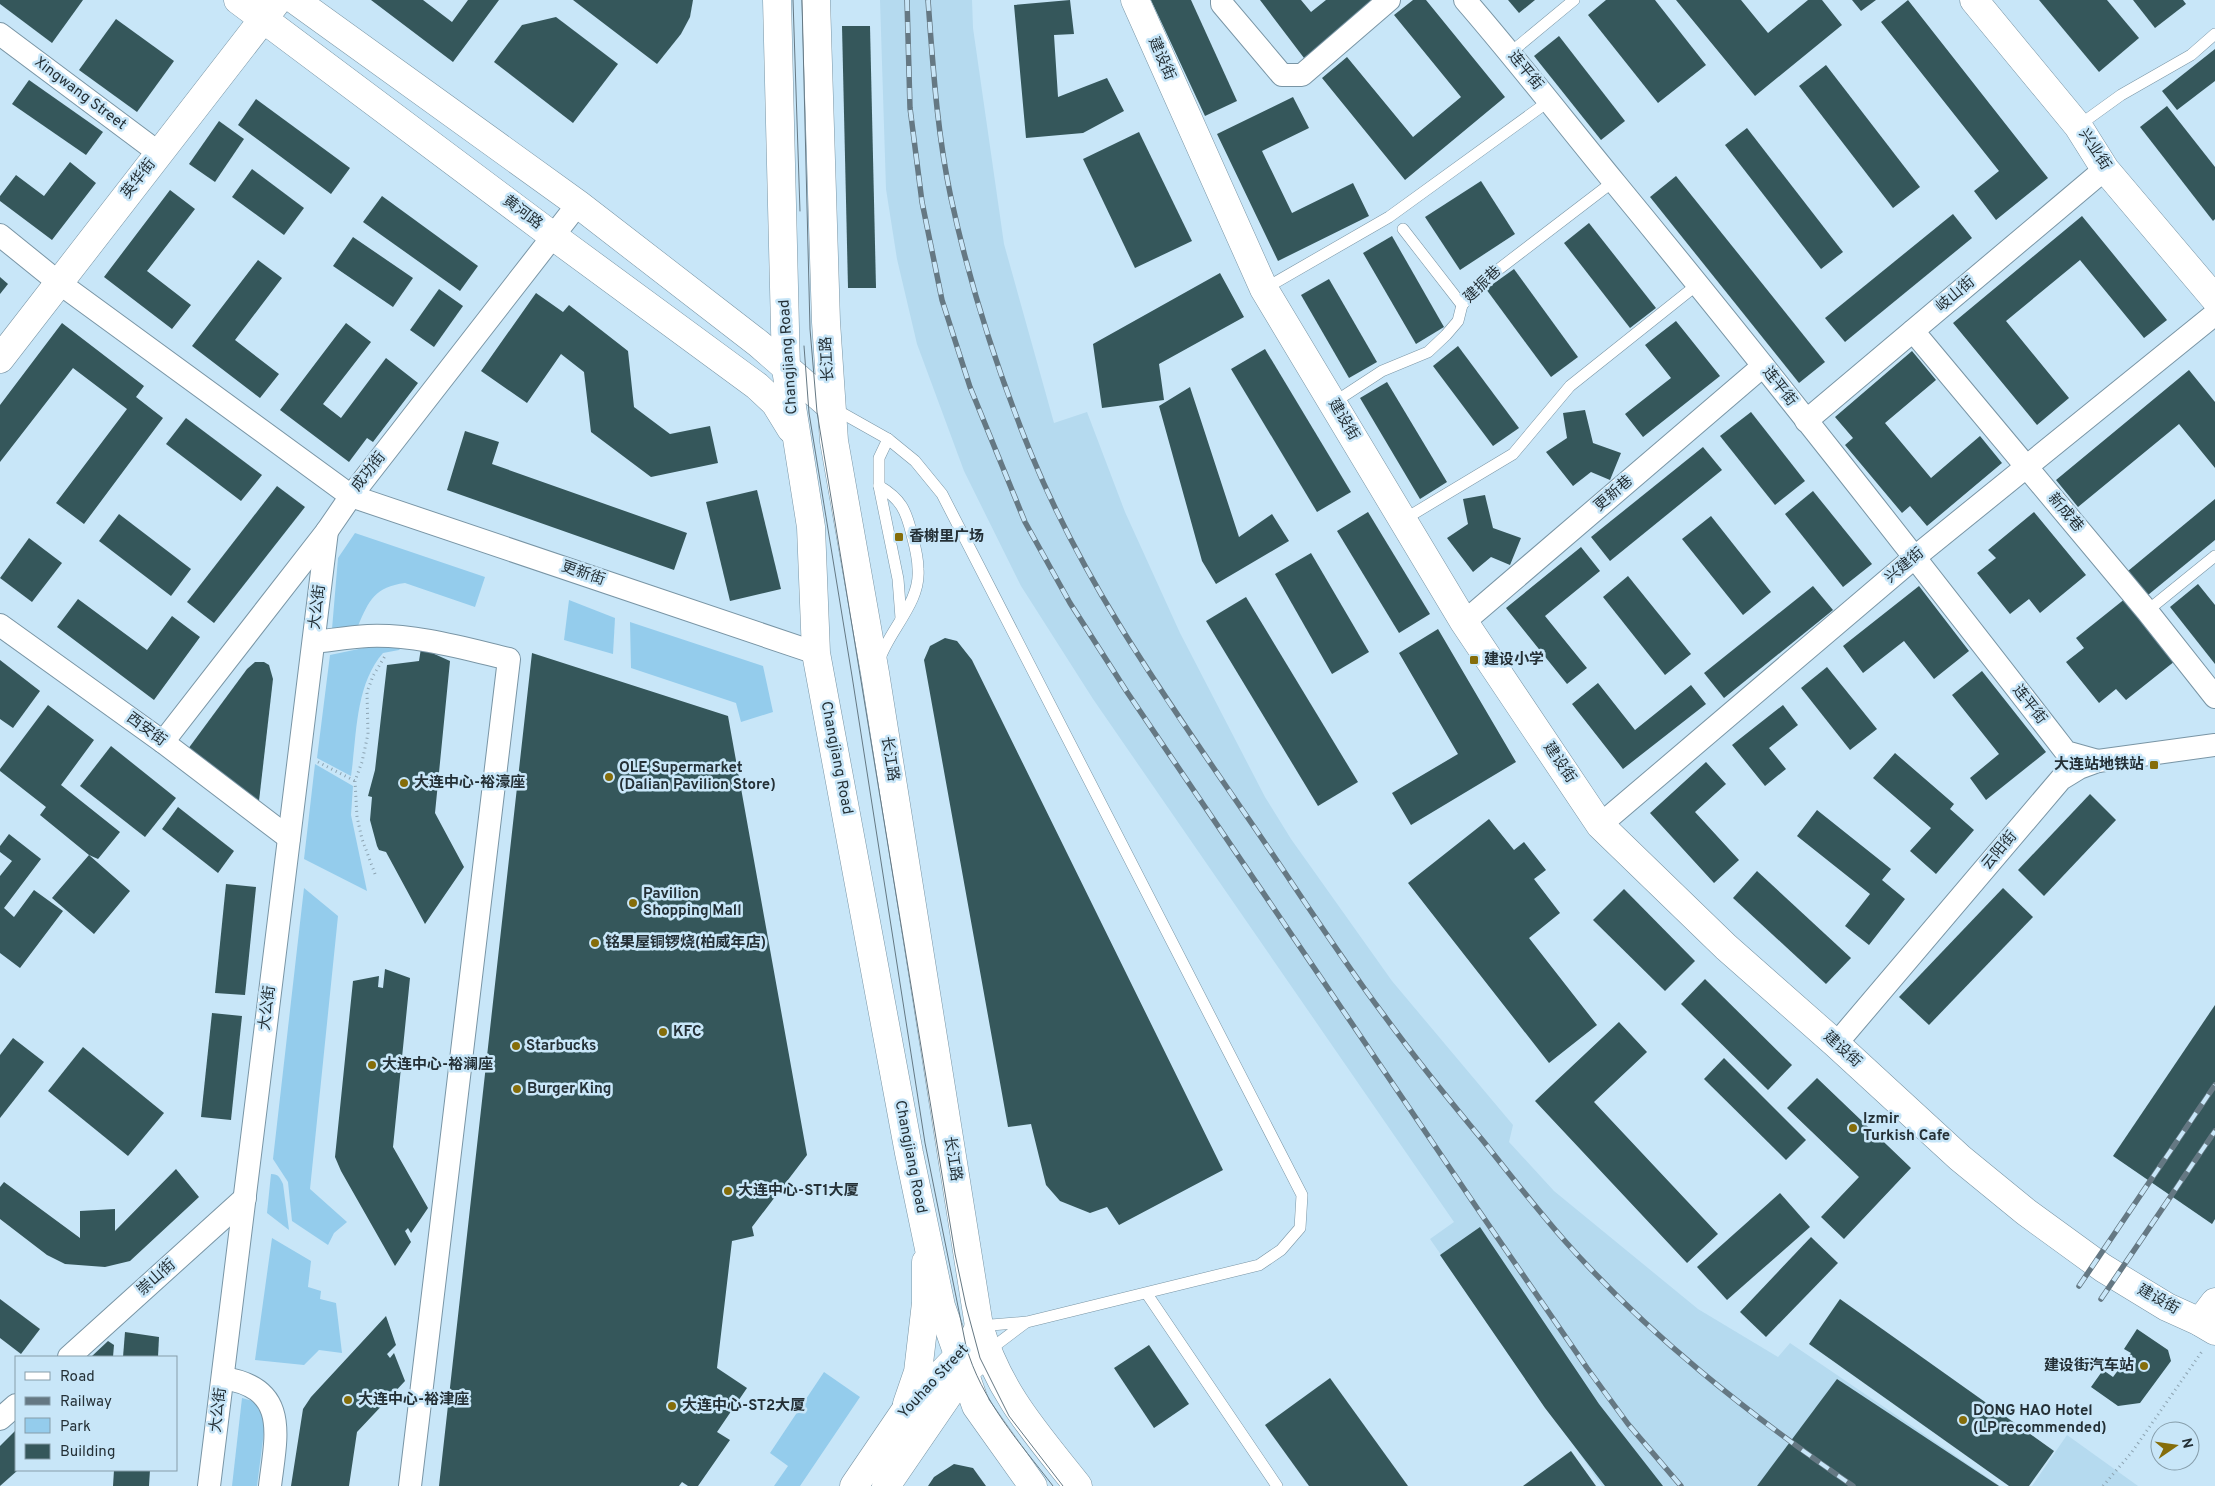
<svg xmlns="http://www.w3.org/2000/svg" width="2215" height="1486" font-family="Overpass,'Noto Sans SC',sans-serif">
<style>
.built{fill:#b5daef}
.green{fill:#94ccec}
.building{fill:#35575b}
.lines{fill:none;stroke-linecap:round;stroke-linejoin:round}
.lane-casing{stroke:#7995a5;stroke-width:12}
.street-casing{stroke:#7995a5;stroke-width:24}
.secondary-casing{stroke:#7995a5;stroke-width:29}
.primary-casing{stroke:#7995a5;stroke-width:29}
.path{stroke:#8da4b2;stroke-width:3;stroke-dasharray:1 4;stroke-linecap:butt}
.lane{stroke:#fff;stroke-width:11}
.street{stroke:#fff;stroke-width:22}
.secondary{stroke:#fff;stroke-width:28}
.primary{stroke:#fff;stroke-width:28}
.tram{stroke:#657883;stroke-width:1}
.rail-casing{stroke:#657883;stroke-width:5.5}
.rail{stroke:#c8e6f8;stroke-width:4;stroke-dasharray:11;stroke-linecap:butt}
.poi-dot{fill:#856d0a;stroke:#c8e6f8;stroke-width:2}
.labels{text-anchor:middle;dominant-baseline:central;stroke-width:5;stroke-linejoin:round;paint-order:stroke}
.street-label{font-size:15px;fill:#243036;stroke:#c8e6f8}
.poi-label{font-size:15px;font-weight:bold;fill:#243036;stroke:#c8e6f8;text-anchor:start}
</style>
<rect width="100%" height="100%" fill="#c8e6f8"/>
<!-- built -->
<g class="built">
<polygon points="880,0 972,0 973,28 1004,244 1054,423 1087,412 1125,512 1180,633 1265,797 1291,839 1392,981 1513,1125 1509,1142 1554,1191 1698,1309 1778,1357 1790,1343 2000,1486 1602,1486 1430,1239 1454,1222 1093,699 1021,586 964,471 917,344 897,259 886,189"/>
<polygon points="2067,1435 2138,1486 2032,1486"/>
</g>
<!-- green -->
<g class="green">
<path d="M 355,533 L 485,577 L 475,607 L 405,583 C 375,587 369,600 358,626 L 332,629 L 338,558 Z"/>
<polygon points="569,600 615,618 613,654 564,640"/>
<polygon points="630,622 763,666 773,712 741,722 736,703 631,668"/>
<path d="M 397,641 L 403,646 L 399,650 L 383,653 C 355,685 357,735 351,776 L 317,758 L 330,655 Z"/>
<polygon points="315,764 353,786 351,815 367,891 304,859"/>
<polygon points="304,888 338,916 310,1189 347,1222 334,1233 328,1245 292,1221 288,1182 273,1159"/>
<path d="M 271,1174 C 279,1174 280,1178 283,1184 L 289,1230 L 267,1213 Z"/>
<polygon points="272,1238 311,1261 308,1287 321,1291 320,1299 336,1303 342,1353 319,1350 304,1365 255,1360"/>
<polygon points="824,1372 860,1397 800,1486 774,1486 788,1466 770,1453"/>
<polygon points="242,1398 257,1402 265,1424 257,1486 232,1486"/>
</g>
<!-- building -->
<g class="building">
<polygon points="0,0 83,0 52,43 0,4"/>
<polygon points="371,0 423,0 452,22 468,0 499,0 453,62"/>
<polygon points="573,0 693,0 690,17 681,34 657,64"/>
<polygon points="1070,0 1074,34 1054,35 1058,97 1107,78 1124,111 1083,133 1026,138 1014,5"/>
<polygon points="1151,0 1191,0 1237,101 1205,116"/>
<polygon points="1260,0 1301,0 1311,12 1326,0 1380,0 1304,58"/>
<polygon points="1413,0 1426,0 1505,97 1405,180 1322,78 1347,57 1413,137 1461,97 1394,15"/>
<polygon points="1508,0 1535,0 1519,13"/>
<polygon points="1606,0 1655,0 1706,65 1658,103 1588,15"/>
<polygon points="1676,0 1741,0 1768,33 1808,0 1822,0 1842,25 1755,96"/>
<polygon points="1852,0 1876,0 1861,11"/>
<polygon points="1908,0 2048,178 1996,220 1974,191 1999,171 1881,22"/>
<polygon points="2039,0 2107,0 2139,38 2099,72"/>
<polygon points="2133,0 2183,0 2186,4 2155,28"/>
<polygon points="556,17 618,64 573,123 494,62 522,25"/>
<polygon points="116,19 174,61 137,112 79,70"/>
<polygon points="842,26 870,26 876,288 848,288"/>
<polygon points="1559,36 1625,121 1601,140 1534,56"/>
<polygon points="2215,49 2215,81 2177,110 2162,91"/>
<polygon points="1826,65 1920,187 1893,208 1799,86"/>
<polygon points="29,80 103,132 86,155 12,104"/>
<polygon points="1293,97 1309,128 1262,151 1292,213 1353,183 1369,216 1278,261 1217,134"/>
<polygon points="256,99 350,168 331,194 238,125"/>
<polygon points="2167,106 2215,167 2215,219 2213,221 2140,127"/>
<polygon points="219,121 244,139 215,182 189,164"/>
<polygon points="1747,128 1843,252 1821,269 1725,145"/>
<polygon points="1139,132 1192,241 1135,268 1083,159"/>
<polygon points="70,162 96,183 52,240 0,201 0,196 16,175 44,196"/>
<polygon points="252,169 304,208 284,235 232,197"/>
<polygon points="1676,176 1825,362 1799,383 1650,197"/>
<polygon points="1481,181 1515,234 1460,270 1425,217"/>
<polygon points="170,190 195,209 147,271 191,305 172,329 104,277"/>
<polygon points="382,196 478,266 460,291 363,222"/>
<polygon points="1953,214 1972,238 1845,342 1825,318"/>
<polygon points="2082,216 2167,320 2144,338 2080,260 2006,321 2069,398 2037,425 1953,323"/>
<polygon points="1589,223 1656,308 1630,328 1564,243"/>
<polygon points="1392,236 1444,327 1416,344 1363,253"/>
<polygon points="353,237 413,278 393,307 333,266"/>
<polygon points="258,260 282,278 235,340 279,374 260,398 192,346"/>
<polygon points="1514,269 1578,357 1551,377 1486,289"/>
<polygon points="1220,273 1244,317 1159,364 1164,400 1102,408 1093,344"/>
<polygon points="0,277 8,284 0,294"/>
<polygon points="1329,279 1377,362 1349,378 1301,295"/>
<polygon points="439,289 463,306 434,347 410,330"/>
<polygon points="536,293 563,312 569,305 628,351 634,407 670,434 710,426 718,463 651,477 591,432 584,372 561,354 527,403 481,371"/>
<polygon points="1676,321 1720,376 1643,437 1625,414 1671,378 1645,345"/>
<polygon points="62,323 144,386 136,397 163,418 84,524 56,503 127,409 73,368 0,462 0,405"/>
<polygon points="346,323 371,342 323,404 341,418 386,358 418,383 373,442 367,438 349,462 280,410"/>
<polygon points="1458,346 1519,428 1493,446 1433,366"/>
<polygon points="1265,349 1351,492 1317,512 1231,369"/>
<polygon points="1912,351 1936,380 1885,423 1931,478 1980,436 2002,463 1927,526 1910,506 1902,513 1845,445 1853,438 1835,417"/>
<polygon points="2189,370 2215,402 2215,468 2179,424 2078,507 2056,480"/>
<polygon points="1387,382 1447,482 1420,499 1360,398"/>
<polygon points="1190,387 1239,537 1272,514 1289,541 1216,584 1202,561 1159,406"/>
<polygon points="1585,410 1593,443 1621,453 1610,480 1591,472 1573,486 1546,452 1567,438 1563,413"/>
<polygon points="1751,412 1805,481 1775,505 1720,436"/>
<polygon points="186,418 262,475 241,501 166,444"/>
<polygon points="465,431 499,442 492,464 687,533 674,570 447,490"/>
<polygon points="1703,447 1722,470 1610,561 1591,537"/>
<polygon points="277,486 305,507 214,623 187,602"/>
<polygon points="757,490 781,589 730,601 706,502"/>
<polygon points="1813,491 1872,564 1843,587 1785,514"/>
<polygon points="1485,495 1493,528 1521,538 1510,565 1491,557 1473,572 1447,538 1468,524 1463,499"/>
<polygon points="2215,499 2215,540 2148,595 2128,571"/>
<polygon points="1368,512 1430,614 1399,633 1337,531"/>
<polygon points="2034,512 2086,575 2040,613 2029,599 2010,614 1977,573 1996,558 1988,550"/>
<polygon points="119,514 191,569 171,596 99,541"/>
<polygon points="1711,516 1771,592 1743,615 1682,539"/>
<polygon points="29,538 62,563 32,602 0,578"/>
<polygon points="1581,547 1600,571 1545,616 1587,668 1567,684 1506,608"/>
<polygon points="1311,553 1369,652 1332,674 1275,574"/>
<polygon points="1628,576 1691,654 1665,675 1603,597"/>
<polygon points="2198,584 2215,605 2215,664 2170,607"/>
<polygon points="1813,586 1833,610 1724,698 1704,673"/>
<polygon points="1919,586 1969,651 1934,679 1904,641 1863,673 1843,646"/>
<polygon points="1246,597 1358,782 1318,806 1206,621"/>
<polygon points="2126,598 2175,661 2126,700 2116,689 2099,703 2066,662 2084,648 2076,638"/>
<polygon points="78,599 147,650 172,616 200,637 154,700 57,627"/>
<polygon points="1438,629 1516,762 1411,825 1392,793 1458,754 1399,653"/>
<polygon points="945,638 957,641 972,660 1223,1170 1119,1225 1107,1207 1090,1213 1060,1201 1046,1185 1031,1124 1008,1127 924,660 930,646"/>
<polygon points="421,648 450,661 435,813 464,867 425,924 386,852 379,850 377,846 370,820 372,797 368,796 375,770 387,665 419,661"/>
<polygon points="532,653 728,716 807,1155 752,1227 754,1236 732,1241 717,1368 747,1388 717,1432 730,1440 698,1486 688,1486 682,1482 679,1486 439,1486"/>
<polygon points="0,660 40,691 13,728 0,719"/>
<polygon points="255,662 264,662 269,665 273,679 259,801 188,749 247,669"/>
<polygon points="1827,667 1877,729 1850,750 1801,688"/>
<polygon points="1982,671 2046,752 1986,800 1970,778 1999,754 1952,695"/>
<polygon points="1598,683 1635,730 1691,685 1706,704 1623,769 1572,704"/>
<polygon points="48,705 94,740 61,785 120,832 98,859 89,855 130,891 94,934 52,898 89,855 40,815 46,807 0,771 0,769"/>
<polygon points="1783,705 1798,725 1769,748 1786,769 1765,786 1732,745"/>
<polygon points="111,746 176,798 145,837 80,786"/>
<polygon points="1895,753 1954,804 1950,809 1974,830 1936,874 1910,851 1931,828 1873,778"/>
<polygon points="1706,762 1726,784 1695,812 1739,860 1714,883 1650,813"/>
<polygon points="2090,794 2116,820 2044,896 2018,870"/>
<polygon points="178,807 234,851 218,873 162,829"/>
<polygon points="1817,810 1891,869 1882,880 1905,899 1869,945 1845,926 1870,894 1797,836"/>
<polygon points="1489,819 1514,850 1524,842 1546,870 1534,879 1560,913 1529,938 1597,1025 1549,1063 1408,883"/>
<polygon points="9,834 41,859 4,908 14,917 34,890 63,911 20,968 0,953 0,876 12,861 0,852 0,846"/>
<polygon points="1757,871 1851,958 1826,984 1733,898"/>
<polygon points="226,884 256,887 245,995 215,993"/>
<polygon points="2003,888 2033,917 1929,1025 1899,997"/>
<polygon points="1624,889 1695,961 1665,991 1593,920"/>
<polygon points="385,969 410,978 393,1147 428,1208 411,1233 408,1228 405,1231 411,1242 395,1266 341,1171 335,1157 353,981 379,976 378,987 383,988"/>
<polygon points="1705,979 1792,1065 1768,1090 1681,1004"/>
<polygon points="2215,1005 2215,1219 2212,1224 2113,1156"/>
<polygon points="212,1013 242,1016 231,1120 201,1117"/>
<polygon points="1619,1022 1647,1052 1594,1102 1718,1234 1687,1263 1535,1101"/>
<polygon points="13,1038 44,1062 0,1118 0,1055"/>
<polygon points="83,1047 164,1113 128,1156 48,1091"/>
<polygon points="1724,1058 1806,1140 1786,1160 1704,1079"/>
<polygon points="1817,1078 1911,1168 1844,1239 1821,1217 1859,1177 1787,1108"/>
<polygon points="176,1169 199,1197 130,1261 105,1267 65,1264 47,1255 0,1219 0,1187 4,1182 80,1238 80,1211 115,1209 115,1231"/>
<polygon points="1780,1193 1810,1227 1727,1300 1697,1267"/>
<polygon points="1480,1227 1599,1404 1663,1486 1605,1486 1545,1408 1440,1255"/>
<polygon points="1811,1237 1838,1263 1766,1337 1740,1312"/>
<polygon points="0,1299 40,1329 21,1354 0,1338"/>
<polygon points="1840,1299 2054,1451 2029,1486 2009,1486 1809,1344"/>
<polygon points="386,1316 396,1345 387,1354 390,1358 394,1353 405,1381 357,1432 349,1486 291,1486 303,1409 311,1397"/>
<polygon points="2137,1329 2168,1350 2171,1361 2140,1403 2118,1406 2091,1387 2103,1370 2113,1377 2131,1353 2124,1349"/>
<polygon points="125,1332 159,1337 158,1357 123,1357"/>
<polygon points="108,1341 114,1345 113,1357 91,1357"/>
<polygon points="1149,1345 1189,1404 1154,1428 1114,1368"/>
<polygon points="1330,1378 1408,1486 1309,1486 1265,1425"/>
<polygon points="1837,1379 1999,1486 1757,1486"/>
<polygon points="16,1430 16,1470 18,1470 0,1486 0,1446"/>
<polygon points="1571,1451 1596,1486 1523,1486"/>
<polygon points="954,1464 973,1468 986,1486 928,1486 934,1477"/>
<polygon points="114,1470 150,1470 149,1486 113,1486"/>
</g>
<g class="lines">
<!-- lane casing -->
<g class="lane-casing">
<g id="lane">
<polyline points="1510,53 1574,0"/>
<polyline points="2078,126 2121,95 2191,55 2215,34"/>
<polyline points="1403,229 1462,305"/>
<polyline points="1264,289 1389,217 1549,101"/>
<polyline points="1333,403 1382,371 1428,352 1446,335 1458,321 1462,305 1486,279 1614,181"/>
<polyline points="833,408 888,439 915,461 942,494 1302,1195 1300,1228 1281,1250 1259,1265 1027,1322 979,1326"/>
<polyline points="888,439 879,458 879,486 898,579 901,618"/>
<polyline points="1403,520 1513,454 1570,386 1698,284"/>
<polyline points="2147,611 2215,556"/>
<path d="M 879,661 C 888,631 921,603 918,569 C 918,558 915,546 912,535 C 906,510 901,499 879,486"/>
<polyline points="1147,1294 1277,1486"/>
<polyline points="988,1351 1025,1323"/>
</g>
</g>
<!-- street casing -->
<g class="street-casing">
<g id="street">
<polyline points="1222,0 1222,4 1282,75 1302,75 1389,0"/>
<path d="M 1465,0 C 1517,60 1565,122 1615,183 C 1769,370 1918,561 2066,752 L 2098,761"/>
<polyline points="0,34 159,153"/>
<polyline points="0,235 58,282 351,496 816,653"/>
<polyline points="1913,331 2147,611 2215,697"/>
<polyline points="1806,421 2105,169"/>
<polyline points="1464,622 1763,366"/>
<polyline points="0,625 163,742 289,838"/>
<path d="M 314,642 C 332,640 350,637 368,636 C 415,634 463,648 509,659 L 410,1486"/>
<polyline points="163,742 327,531 351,496 578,204"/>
<polyline points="1600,825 1915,557 2215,314"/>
<polyline points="1836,1044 2061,779 2079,768 2098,761 2215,745"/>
<polyline points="69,1357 245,1198"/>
<path d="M 223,1378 C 290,1388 276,1436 270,1486"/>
<polyline points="0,1419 16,1405"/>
<polyline points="209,1486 327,531"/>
</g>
</g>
<!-- secondary casing -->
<g class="secondary-casing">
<g id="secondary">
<polyline points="1135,0 1264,289 1464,622 1600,825 1726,947 1836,1044 1960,1158 2026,1212 2103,1268 2167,1307 2198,1321 2215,1331"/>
<polyline points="1974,0 2078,126 2105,169 2215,299"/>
<polyline points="0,359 278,0"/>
<polyline points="2200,1322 2215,1302"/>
<polyline points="907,1404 918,1372 926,1303 926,1262"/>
<polyline points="854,1486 905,1411 974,1340 979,1326"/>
<polyline points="886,1486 964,1372 978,1360"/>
</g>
</g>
<!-- primary casing -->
<g class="primary-casing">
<g id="primary">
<polyline points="238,0 553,236 757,386 775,403 791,429"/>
<polyline points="295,0 578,204 759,344 830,406"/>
<polyline points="777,0 786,369 811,527 816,653 909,1153 941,1306 976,1406 1033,1486"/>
<path d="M 816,0 L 826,322 L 834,441 L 875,673 L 979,1326 C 999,1393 1036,1433 1078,1486"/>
</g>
</g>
<!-- path -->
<g class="path">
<polyline points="318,762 355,781"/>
<polyline points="375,874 362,839 357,817 355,781 362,762 368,734 367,692 373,676 385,656"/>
<polyline points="2103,1486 2132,1452 2203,1350"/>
</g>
<!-- lane -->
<use href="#lane" class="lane"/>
<!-- street -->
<use href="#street" class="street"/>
<!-- secondary -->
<use href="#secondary" class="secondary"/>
<!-- primary -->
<use href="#primary" class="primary"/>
<!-- tram -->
<g class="tram">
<polyline points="793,0 800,211"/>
<polyline points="802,0 810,329 817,412 955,1254 966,1306 980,1358 1009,1416 1063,1486"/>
<path d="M 804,346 L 809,413 L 852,676 L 925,1143 L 966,1346 C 981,1400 1020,1443 1053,1486"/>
</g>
<!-- rail casing -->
<g class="rail-casing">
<g id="rail">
<polyline points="907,0 910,108 922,202 942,300 970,387 1025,522 1070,603 1127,692 1477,1208 1587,1368 1628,1424 1681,1486"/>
<path d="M 928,0 C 933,66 937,133 951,198 C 970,286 998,373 1032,456 C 1086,588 1170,704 1250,821 C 1294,885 1336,951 1383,1014 C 1415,1058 1449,1100 1484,1142 C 1510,1175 1536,1208 1564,1240 C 1648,1335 1749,1414 1853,1486"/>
<polyline points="2079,1286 2215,1085"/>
<polyline points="2101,1299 2215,1131"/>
</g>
</g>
<!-- rail -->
<use href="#rail" class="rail"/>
</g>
<!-- markers -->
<g class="poi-dot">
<rect x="894" y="532" width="10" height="10" rx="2.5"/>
<rect x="1469" y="655" width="10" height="10" rx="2.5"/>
<rect x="2149" y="760" width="10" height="10" rx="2.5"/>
<circle cx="609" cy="777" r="5"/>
<circle cx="404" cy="783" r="5"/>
<circle cx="633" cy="903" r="5"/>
<circle cx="595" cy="943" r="5"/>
<circle cx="663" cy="1032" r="5"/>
<circle cx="516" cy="1046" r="5"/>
<circle cx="372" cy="1065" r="5"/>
<circle cx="517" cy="1089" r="5"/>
<circle cx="1853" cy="1128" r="5"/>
<circle cx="728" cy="1191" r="5"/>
<circle cx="2144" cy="1366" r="5"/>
<circle cx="348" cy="1400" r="5"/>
<circle cx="672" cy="1406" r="5"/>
<circle cx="1963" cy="1420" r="5"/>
</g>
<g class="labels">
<!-- street labels -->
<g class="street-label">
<text transform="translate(1161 59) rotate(66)">建设街</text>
<text transform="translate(1525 71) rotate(51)">连平街</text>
<text transform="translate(80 94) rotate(37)">Xingwang Street</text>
<text transform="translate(2094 150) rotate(57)">兴业街</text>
<text transform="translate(139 179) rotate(-52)">英华街</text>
<text transform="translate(522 213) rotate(37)">黄河路</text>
<text transform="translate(1483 285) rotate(-44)">建振巷</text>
<text transform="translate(1956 295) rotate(-40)">岐山街</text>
<text transform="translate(789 357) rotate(-94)">Changjiang Road</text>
<text transform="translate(828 359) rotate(-93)">长江路</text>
<text transform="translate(1779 387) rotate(52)">连平街</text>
<text transform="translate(1343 420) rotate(59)">建设街</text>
<text transform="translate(369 472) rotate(-52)">成功街</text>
<text transform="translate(1614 494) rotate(-41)">更新巷</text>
<text transform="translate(2065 513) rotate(50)">新成巷</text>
<text transform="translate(1905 566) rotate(-40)">兴建街</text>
<text transform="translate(583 574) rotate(19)">更新街</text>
<text transform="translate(318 607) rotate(-83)">大公街</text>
<text transform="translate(2029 705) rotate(52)">连平街</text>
<text transform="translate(146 730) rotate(36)">西安街</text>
<text transform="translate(836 758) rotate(79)">Changjiang Road</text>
<text transform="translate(889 759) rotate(81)">长江路</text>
<text transform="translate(1559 763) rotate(56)">建设街</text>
<text transform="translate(2000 851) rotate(-50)">云阳街</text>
<text transform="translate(268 1008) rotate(-83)">大公街</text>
<text transform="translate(1842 1050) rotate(42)">建设街</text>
<text transform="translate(910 1157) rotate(79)">Changjiang Road</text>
<text transform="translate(952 1159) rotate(81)">长江路</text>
<text transform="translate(157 1278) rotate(-42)">崇山街</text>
<text transform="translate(2158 1300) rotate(29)">建设街</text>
<text transform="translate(934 1382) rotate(-47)">Youhao Street</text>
<text transform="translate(219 1410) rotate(-83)">大公街</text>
</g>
<!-- poi labels -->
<g class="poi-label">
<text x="909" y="537">香榭里广场</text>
<text x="1484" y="660">建设小学</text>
<text x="2144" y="765" text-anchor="end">大连站地铁站</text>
<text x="619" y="768">OLE Supermarket<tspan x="619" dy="17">(Dalian Pavilion Store)</tspan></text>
<text x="414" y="783">大连中心-裕濠座</text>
<text x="643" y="894">Pavilion<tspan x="643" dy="17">Shopping Mall</tspan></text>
<text x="605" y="943">铭果屋铜锣烧(柏威年店)</text>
<text x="673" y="1032">KFC</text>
<text x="526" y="1046">Starbucks</text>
<text x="382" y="1065">大连中心-裕澜座</text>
<text x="527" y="1089">Burger King</text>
<text x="1863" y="1119">Izmir<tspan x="1863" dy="17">Turkish Cafe</tspan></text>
<text x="738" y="1191">大连中心-ST1大厦</text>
<text x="2134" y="1366" text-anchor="end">建设街汽车站</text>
<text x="358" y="1400">大连中心-裕津座</text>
<text x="682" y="1406">大连中心-ST2大厦</text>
<text x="1973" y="1411">DONG HAO Hotel<tspan x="1973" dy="17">(LP recommended)</tspan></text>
</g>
</g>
<!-- legend -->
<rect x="15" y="1356" width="162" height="115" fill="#c8e6f8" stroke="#869daa"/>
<rect x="25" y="1372" width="25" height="8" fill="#ffffff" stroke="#869daa"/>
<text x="60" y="1381" font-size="15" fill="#243036">Road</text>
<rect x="25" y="1397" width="25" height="8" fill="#657883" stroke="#869daa"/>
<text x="60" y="1406" font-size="15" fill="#243036">Railway</text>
<rect x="25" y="1418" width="25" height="15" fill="#94ccec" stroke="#869daa"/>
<text x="60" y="1431" font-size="15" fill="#243036">Park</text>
<rect x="25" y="1444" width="25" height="15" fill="#35575b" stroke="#869daa"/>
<text x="60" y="1456" font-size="15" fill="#243036">Building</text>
<!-- north arrow -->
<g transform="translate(2175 1446) rotate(77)"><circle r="24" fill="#c8e6f8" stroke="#869daa"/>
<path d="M0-4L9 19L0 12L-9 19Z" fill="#856d0a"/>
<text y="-8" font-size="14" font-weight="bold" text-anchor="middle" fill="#243036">N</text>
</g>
</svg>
